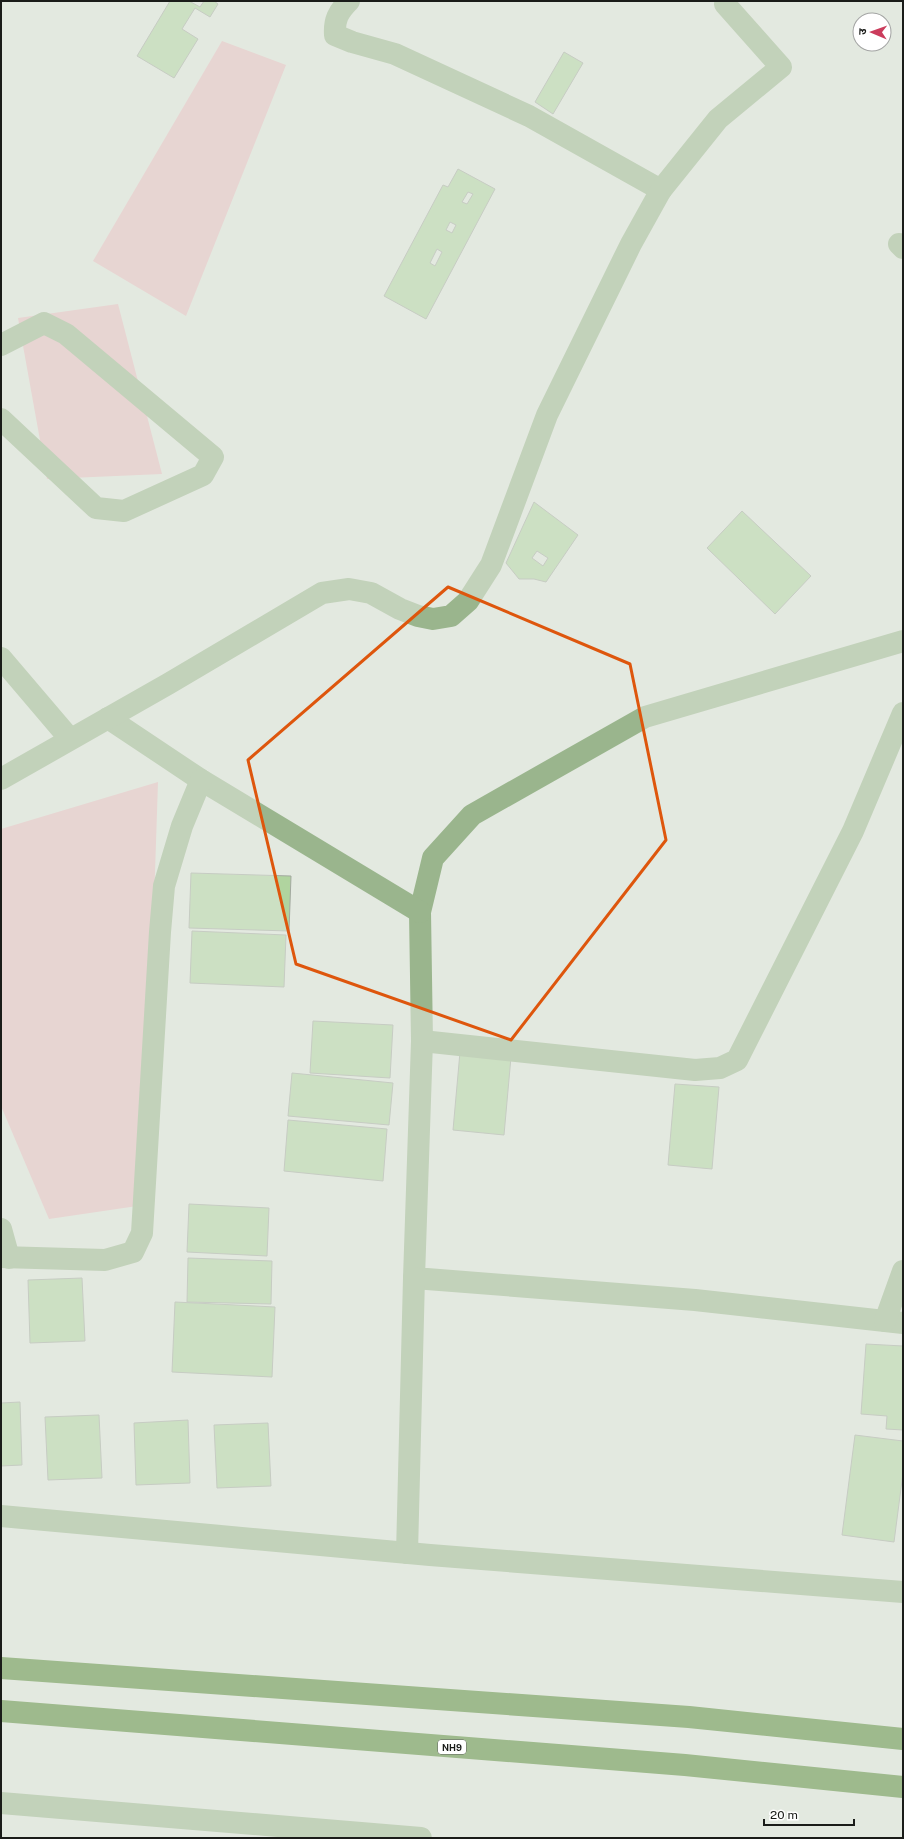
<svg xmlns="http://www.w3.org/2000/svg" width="904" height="1839" font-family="'Public Sans','Noto Sans Devanagari',sans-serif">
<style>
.green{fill:#ebbcc1}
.building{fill:#b0d49f;stroke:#a3a9a0;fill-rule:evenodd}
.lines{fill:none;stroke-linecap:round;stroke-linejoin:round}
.minor{stroke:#9ab58d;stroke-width:22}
.trunk{stroke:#4a8028;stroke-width:22}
.marked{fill:none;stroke:#de560d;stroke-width:3;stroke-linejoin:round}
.labels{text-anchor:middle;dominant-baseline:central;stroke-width:4;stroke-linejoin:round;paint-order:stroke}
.shield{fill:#fff;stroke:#5f605e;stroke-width:1}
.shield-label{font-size:9px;font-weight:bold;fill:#1a1c19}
</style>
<rect width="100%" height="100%" fill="#e3e9e0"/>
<!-- green -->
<g class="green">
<polygon points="222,41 286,65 186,316 93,261"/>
<polygon points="118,304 162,474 47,479 18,318"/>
<polygon points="158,782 144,1205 49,1219 1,1106 1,829"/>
</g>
<!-- building -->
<g class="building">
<polygon points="170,1 189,1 200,7 204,1 214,1 218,4 210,17 195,8 182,29 198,39 174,78 137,56"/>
<polygon points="564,52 583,63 553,114 535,102"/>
<path d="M 458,169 L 495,189 L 426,319 L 384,296 L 443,185 L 448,187 ZM 468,192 L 473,194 L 467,204 L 462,202 ZM 450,222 L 456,225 L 452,233 L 446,230 ZM 437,249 L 442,252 L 435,266 L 430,263 Z"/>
<path d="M 534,502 L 578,535 L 546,582 L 534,579 L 519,579 L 506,563 ZM 537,551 L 548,558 L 543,566 L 532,558 Z"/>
<polygon points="742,511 811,576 775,614 707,548"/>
<polygon points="191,873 291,876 289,931 189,928"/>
<polygon points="192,931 286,935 284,987 190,983"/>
<polygon points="313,1021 393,1025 390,1078 310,1073"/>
<polygon points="460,1052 511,1057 504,1135 453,1130"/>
<polygon points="292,1073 393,1083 389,1125 288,1116"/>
<polygon points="675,1084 719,1087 712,1169 668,1165"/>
<polygon points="288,1120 387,1129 383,1181 284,1171"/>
<polygon points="189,1204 269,1208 267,1256 187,1252"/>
<polygon points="188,1258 272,1261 271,1304 187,1302"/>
<polygon points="82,1278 85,1341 30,1343 28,1280"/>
<polygon points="175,1302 275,1307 272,1377 172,1372"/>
<polygon points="866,1344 903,1346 903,1430 886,1429 887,1416 861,1414"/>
<polygon points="20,1402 22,1465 1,1466 1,1403"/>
<polygon points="99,1415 102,1478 48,1480 45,1417"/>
<polygon points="188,1420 190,1483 136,1485 134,1423"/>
<polygon points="268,1423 271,1486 217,1488 214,1425"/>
<polygon points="855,1435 903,1441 903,1473 894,1542 842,1535"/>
</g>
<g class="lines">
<!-- minor -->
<g class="minor">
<path d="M 349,1 C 338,12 334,20 335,35 L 352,42 L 395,54 L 529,116 L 661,190"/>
<polyline points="899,244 903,248"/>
<polyline points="1,345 44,323 66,334 213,457 203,475 124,511 96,508 1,419"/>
<polyline points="903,641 645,717 472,815 433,858 420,912 422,1041 414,1278 695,1300 903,1323"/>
<polyline points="1,658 70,739"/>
<polyline points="108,718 201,780 420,912"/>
<polyline points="1,779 168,684 322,593 349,589 371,593 400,609 418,616 433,619 451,616 468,601 491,565 547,415 631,244 661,190 718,119 781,67 725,4 727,1"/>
<polyline points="422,1041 695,1070 720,1068 737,1060 853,831 903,713"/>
<polyline points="1,1229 9,1258"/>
<polyline points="1,1257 105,1260 133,1252 142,1233 160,932 164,886 182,826 201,780"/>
<polyline points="885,1321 903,1271"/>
<polyline points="1,1516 430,1555 903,1592"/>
<polyline points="407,1553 414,1278"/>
<polyline points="1,1803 421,1838"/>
</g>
<!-- trunk -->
<g class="trunk">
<polyline points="1,1668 689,1717 903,1739"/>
<polyline points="1,1711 685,1765 903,1787"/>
</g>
</g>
<!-- marked area -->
<path d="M0 0H904V1839H0ZM 448,587 L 630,664 L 666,840 L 511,1040 L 296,964 L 248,760 Z" fill="#e3e9e0" fill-opacity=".55" fill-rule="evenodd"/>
<path class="marked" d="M 448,587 L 630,664 L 666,840 L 511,1040 L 296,964 L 248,760 Z"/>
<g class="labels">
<!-- shield labels -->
<rect class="shield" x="438" y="1740" width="28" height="14" rx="3"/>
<g class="shield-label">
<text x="452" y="1747">NH9</text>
</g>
</g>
<!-- border -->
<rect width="904" height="1839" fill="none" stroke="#1a1c19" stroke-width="4"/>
<!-- north arrow -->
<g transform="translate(872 32) rotate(272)"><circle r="19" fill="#ffffff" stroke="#a3a4a3"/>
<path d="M0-3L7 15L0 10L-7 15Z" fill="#cb3c5c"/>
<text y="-6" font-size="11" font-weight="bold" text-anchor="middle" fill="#1a1c19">उ</text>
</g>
<!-- scale -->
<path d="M764 1819v6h90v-6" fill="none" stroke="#1a1c19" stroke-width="2"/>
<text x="770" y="1819" font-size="12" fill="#1a1c19" stroke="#ffffff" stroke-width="3" paint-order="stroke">20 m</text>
</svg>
